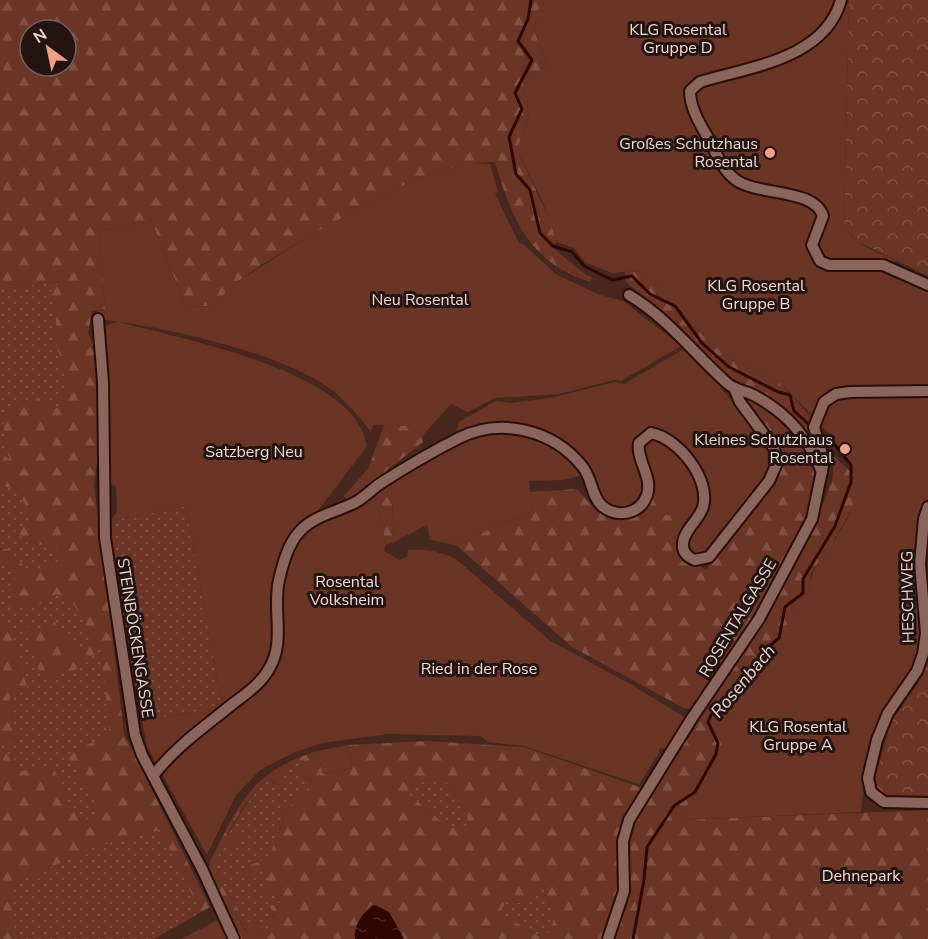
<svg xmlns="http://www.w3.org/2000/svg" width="928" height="939" font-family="'Nunito Sans',sans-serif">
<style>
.grass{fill:url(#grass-dots)}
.forest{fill:url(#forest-firs);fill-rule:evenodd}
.park{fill:url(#park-crowns)}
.garden{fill:#6b3526}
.water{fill:url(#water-ripples)}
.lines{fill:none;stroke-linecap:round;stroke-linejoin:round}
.stream{stroke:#2f0700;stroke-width:3}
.street-casing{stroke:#2a0e07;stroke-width:14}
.street{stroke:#89655b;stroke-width:10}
.poi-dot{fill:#f49e86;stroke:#221410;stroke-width:2}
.labels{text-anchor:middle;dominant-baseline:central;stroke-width:6;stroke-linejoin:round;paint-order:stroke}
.park-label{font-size:16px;fill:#f3dad3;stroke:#221410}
.poi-label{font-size:16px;fill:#e9d4ce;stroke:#221410;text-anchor:end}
.street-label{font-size:16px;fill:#e9d4ce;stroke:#221410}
.water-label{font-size:18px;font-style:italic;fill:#eed6cf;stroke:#221410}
</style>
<defs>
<pattern id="grass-dots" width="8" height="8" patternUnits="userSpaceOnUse" patternTransform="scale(1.5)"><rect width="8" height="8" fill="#6b3526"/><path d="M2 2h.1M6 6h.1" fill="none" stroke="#805144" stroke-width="1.8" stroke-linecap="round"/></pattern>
<pattern id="forest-firs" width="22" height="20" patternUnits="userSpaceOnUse" patternTransform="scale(1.5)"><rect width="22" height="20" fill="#6b3526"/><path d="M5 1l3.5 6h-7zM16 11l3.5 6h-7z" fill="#805144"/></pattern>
<pattern id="park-crowns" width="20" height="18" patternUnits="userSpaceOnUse" patternTransform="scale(1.5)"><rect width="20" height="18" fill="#6b3526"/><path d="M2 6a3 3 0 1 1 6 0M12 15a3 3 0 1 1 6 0" fill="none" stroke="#805144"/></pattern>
<pattern id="water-ripples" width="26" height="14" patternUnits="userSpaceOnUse" patternTransform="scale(1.5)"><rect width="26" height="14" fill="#2f0700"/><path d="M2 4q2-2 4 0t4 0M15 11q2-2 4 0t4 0" fill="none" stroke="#4d2a24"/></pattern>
</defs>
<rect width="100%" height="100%" fill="#45271e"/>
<!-- grass -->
<g class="grass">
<polygon points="61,281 94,486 124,734 210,907 154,939 15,939 14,931 1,744 16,739 10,698 10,629 0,613 0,289"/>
<polygon points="186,506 222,707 142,721 118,597 110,521"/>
<path d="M 298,761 L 305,779 L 311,778 L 309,788 L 283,813 L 282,824 L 268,858 L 246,875 L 257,870 L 270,870 L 275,894 L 282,902 L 268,923 L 271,932 L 264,932 L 256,926 L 250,927 L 248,934 L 235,912 L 237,906 C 225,893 224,880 213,869 L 214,862 C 231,831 242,803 268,779 L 275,784 L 282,768 Z"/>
<path d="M 432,778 L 445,780 C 455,795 467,811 470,830 L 467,833 L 446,825 L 410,795 L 410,786 Z"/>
<path d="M 542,887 C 552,905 558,914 549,933 L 539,936 L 498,912 L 507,902 L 522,903 Z"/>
</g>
<!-- forest -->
<g class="forest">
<path d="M 0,0 L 541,0 L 534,30 L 547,64 L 524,86 L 529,115 L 517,150 L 554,229 L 557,242 L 550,246 C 565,256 576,270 592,278 L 590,282 C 529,262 512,220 495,162 L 472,163 L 419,177 L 307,237 L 260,266 L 233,285 L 213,306 L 186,307 L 151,220 L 99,231 L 105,309 L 92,311 L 88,333 L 97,353 L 99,446 L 94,486 L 124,734 L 210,907 L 201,912 L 160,830 L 94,847 L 11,886 L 15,939 L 0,939 L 0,613 L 10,629 L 28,690 L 10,698 L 16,739 L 1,745 L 18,772 L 52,764 L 70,806 L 91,822 L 97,805 L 66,755 L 110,734 L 101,649 L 77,669 L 42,680 L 24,626 L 49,629 L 53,620 L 77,652 L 90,642 L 85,624 L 70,598 L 56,594 L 39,604 L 9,607 L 15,576 L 0,558 L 0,549 L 10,549 L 27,570 L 39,571 L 47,564 L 63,572 L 55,544 L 30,546 L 13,529 L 33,521 L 18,490 L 0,485 L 0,454 L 10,459 C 4,444 0,419 9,406 C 15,401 29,400 36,398 L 59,409 L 67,385 L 56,342 L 56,314 L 51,291 L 60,281 L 0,289 ZM 30,30 L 66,30 L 66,66 L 30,66 Z"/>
<polygon points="639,271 682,298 696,326 706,339 732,359 779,382 810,416 811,440 797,421 761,393 728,376 677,324 626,282 625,272"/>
<path d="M 748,398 C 776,413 812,438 817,473 C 823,521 730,655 702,699 L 691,710 L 682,707 L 572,647 L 456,545 L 498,525 L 533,512 L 530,492 L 577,489 C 602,516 603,524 640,513 L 648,486 L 653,483 L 692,519 L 679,537 L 678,551 L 706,570 L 780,470 L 746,403 Z"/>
<polygon points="384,425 408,426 423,435 423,442 348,501 344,496 368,469"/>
<path d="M 834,457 L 857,477 L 855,503 L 832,544 L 811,573 L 808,597 L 795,606 L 790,622 L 725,714 L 725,742 L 680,820 L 928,810 L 928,939 L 404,939 L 389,912 L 372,905 C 363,913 353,927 355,939 L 238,939 L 209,872 L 210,862 C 239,803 251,772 317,751 L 323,774 L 352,768 L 348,745 L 426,741 L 524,747 L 651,791 L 695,728 L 697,718 L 812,530 L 832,482 ZM 298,762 L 305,779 L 311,778 L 309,788 L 283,813 L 282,824 L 268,858 L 243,868 L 245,875 L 257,870 L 270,871 L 263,891 L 275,894 L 282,902 L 270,906 L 274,916 L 267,918 L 271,932 L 264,932 L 256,926 L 250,927 L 247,933 L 235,913 L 237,906 C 225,893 224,880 213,869 L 222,848 L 249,838 L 247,833 L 227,835 C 238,813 250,795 268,779 L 281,786 L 285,781 L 280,775 L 282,768 ZM 432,778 L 445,780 C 455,795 467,811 470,829 L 467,833 L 446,825 L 410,795 L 410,786 ZM 542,888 C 552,905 558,914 549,933 L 539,936 L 499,912 L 507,902 L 522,903 Z"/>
<polygon points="391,480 394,542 386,545 374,493"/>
</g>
<!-- park -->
<g class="park">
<polygon points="849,0 928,0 928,276 856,241 844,225"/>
<polygon points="928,663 928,800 886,797 878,790 875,778 891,722 917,685"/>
</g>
<!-- garden -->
<g class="garden">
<path d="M 541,0 L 841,0 L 849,4 L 844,222 C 851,245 876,251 896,261 L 893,273 L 928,290 L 928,387 L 833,390 L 822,399 L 811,414 L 779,382 L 732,359 L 706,339 L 696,326 L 681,298 L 639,271 L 612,273 L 585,262 L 574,248 L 557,242 L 542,200 L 517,150 L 529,115 L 524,86 L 547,64 L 534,30 Z"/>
<path d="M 472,163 L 490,164 L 498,192 L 495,194 L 519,243 L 523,244 L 557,275 L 600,295 L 623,301 L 681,346 L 621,381 L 618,379 L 559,394 L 494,398 L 468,412 L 451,404 L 423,435 L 408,426 L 373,425 L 371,432 C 358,415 344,398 326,386 C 278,352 157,325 98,319 L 97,311 L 105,309 L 99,231 L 151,220 L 186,307 L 213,306 L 233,285 L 307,237 L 419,177 Z"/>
<path d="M 119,322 C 183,340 355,370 367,446 L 317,512 L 287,540 L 276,579 L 274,614 L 282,612 C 280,584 286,544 311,526 C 331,513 354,506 374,493 L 386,545 L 384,551 L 399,560 L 407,557 L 408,550 C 424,548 441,552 456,559 L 549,640 L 632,685 L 684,717 L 684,724 L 670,749 L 660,748 L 658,755 L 639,784 L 524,746 L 488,742 L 480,736 L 388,734 L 322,743 L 293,753 L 260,770 L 236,795 L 207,855 L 162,774 L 175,756 L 223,717 L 218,711 L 156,763 L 147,746 L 142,721 L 222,707 L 186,506 L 110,521 L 117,512 L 116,486 L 109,483 L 106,325 Z"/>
<path d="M 684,349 L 709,372 L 770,452 L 773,462 L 769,472 L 709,551 L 704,554 L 691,553 L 687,542 L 692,519 L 661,514 L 653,484 L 643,484 C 641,501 622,517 606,502 C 598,495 595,484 591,473 L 563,480 L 529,481 L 533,512 L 498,525 L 456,545 L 430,540 L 427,525 L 394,542 L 391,480 L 453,445 L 459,422 L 496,401 L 510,403 L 551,398 L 615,382 L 624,384 Z"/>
<path d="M 928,396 L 928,498 L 919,518 L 916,561 L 921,646 L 912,673 L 884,711 L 874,736 L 866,764 L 861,812 L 680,820 L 725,742 L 725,714 L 790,622 L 795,605 L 808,596 C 811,571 815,568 830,547 C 867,493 864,473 821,425 L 831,402 L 839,397 Z"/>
<polygon points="348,745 352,768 323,774 317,751"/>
<polygon points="218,920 227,939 181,939"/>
</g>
<!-- water -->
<path class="water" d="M 375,905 L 389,912 L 404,939 L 355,939 C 353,927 363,910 375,905 Z"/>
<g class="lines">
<!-- stream -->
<g class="stream">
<polyline points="531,0 528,19 518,41 532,60 515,93 522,109 509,137 516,174 530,190 540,233 553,246 572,252 584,266 612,280 632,276 650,294 675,306 702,343 729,367 778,392 790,395 794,411 812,427"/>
<polyline points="633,939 644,880 647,847 674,806 695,792 716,754 718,743 708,722 711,715 766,649 779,638 785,607 803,593 803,579 835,526 851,482 851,465 836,446 820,433"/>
</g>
<!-- street casing -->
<g class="street-casing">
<g id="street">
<path d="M 841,0 C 825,59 749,67 700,82 L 690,91 C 690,108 700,124 708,138 C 716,152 722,170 736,180 C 758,196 814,188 823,216 L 812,245 L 820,261 L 829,265 L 883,265 L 928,285"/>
<path d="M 629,295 C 668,318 695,355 728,384 C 737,391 747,391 757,397 C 789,415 808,438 822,472"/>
<polyline points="98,319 103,382 105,538 135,735 142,755 202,869 234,939"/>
<polyline points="928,507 924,519 920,564 926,633 923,654 917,671 888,713 877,740 868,778 871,792 884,802 928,803"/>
<path d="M 153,776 C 174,748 203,728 230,706 C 244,695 260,685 269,669 C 286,641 272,610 279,580 C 283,563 288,544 300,531 C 315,515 337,512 356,502 C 365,497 372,489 381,483 C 406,467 433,451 459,438 C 501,417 553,430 582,466 C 592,477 591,496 602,506 C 617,518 640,515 647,495 C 653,477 636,460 639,443 L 651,433 C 678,438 711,479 703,507 C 699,520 684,530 683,543 C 682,552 687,557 695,560 L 709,557 L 769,481 L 777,463 L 774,448 L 740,402 L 735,390"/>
<polyline points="608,939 624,891 623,841 629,820 692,718 759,619 812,519 824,461 814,427 824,402 836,394 850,392 928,391"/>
</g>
</g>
<!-- street -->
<use href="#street" class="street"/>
</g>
<!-- markers -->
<g class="poi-dot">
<circle cx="770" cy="153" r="6"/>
<circle cx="845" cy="449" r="6"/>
</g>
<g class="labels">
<!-- park labels -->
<g class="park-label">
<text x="678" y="30">KLG Rosental<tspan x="678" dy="18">Gruppe D</tspan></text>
<text x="756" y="286">KLG Rosental<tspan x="756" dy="18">Gruppe B</tspan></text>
<text x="420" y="300">Neu Rosental</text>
<text x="254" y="452">Satzberg Neu</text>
<text x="347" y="582">Rosental<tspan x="347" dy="18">Volksheim</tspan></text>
<text x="479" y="669">Ried in der Rose</text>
<text x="798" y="727">KLG Rosental<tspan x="798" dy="18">Gruppe A</tspan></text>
<text x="861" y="876">Dehnepark</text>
</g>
<!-- poi labels -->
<g class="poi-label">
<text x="758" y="144">Großes Schutzhaus<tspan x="758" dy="18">Rosental</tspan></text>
<text x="833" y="440">Kleines Schutzhaus<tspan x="833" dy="18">Rosental</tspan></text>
</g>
<!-- street labels -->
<g class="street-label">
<text transform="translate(908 597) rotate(-91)">HESCHWEG</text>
<text transform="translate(738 618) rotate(-59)">ROSENTALGASSE</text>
<text transform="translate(135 638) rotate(81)">STEINBÖCKENGASSE</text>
</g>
<!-- water labels -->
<g class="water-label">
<text transform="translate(743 681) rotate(-50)">Rosenbach</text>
</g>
</g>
<!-- north arrow -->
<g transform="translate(48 48) rotate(327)"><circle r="28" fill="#221410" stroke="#72615c" stroke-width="1.5"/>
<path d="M0-4.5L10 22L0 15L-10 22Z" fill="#f49e86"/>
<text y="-9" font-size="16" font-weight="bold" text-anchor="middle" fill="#e9d4ce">N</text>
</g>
</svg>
